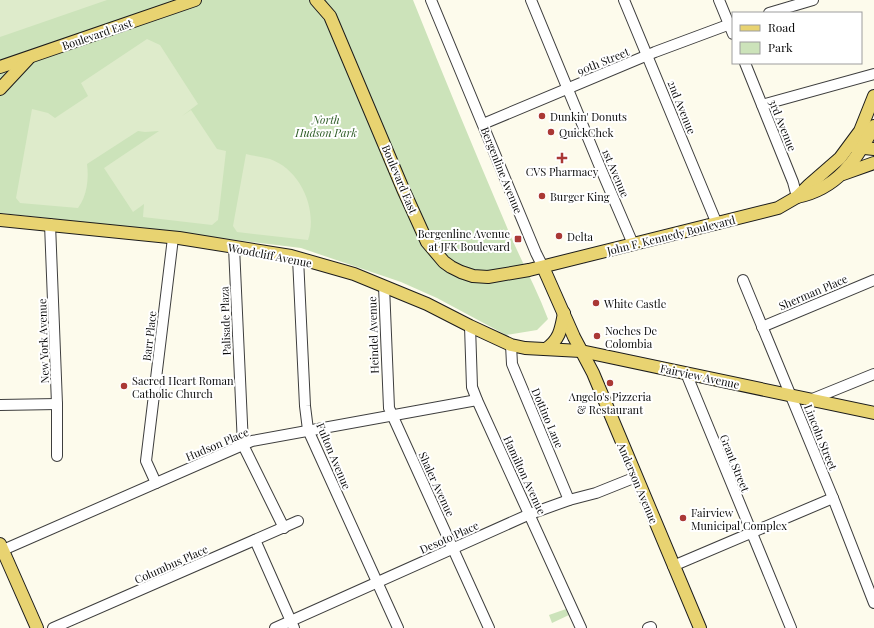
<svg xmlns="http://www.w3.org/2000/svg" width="874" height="628" font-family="'Playfair Display',serif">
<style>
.green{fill:#cce3ba}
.pitch{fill:#deebcb}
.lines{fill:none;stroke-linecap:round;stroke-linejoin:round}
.minor-casing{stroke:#3e3e3e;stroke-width:12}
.major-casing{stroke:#1c1c1c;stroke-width:14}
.minor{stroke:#fff;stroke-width:10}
.major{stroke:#e8d371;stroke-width:12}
.poi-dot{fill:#aa3835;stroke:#fff;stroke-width:1.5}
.labels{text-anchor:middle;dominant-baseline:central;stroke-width:4;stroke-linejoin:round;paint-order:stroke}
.street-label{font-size:11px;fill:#0b0b0b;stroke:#fff}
.poi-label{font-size:11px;fill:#0b0b0b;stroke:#fff;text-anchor:start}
.park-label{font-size:11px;font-style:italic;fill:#2c5b24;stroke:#fff}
</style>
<rect width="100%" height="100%" fill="#fdfbec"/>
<!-- green -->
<g class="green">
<path d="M 0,0 L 413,0 C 443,75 474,150 506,225 C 519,257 536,287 548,319 L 537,330 L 506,335 L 437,298 L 401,282 L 301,248 L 139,228 L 0,213 Z"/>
<polygon points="566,609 569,615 552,623 549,615"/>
</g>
<!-- pitch -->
<g class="pitch">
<polygon points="0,0 107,0 0,37"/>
<path d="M 147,39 L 160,45 L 198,104 L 182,116 L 191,110 L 217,149 L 226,151 L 218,220 L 212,225 L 143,217 L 144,204 L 133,212 L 104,168 L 159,131 L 145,132 L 138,131 L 87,164 C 89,179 87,196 78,208 L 20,203 L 16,198 L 32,109 L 48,113 L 55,118 L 88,96 L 81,83 Z"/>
<path d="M 246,154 C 254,156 262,157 270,159 C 301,170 318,210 308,240 L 237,232 L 233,226 Z"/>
</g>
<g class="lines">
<!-- minor casing -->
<g class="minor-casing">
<g id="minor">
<polyline points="431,0 536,253 543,267"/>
<polyline points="531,0 600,167 633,244"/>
<polyline points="624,0 717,224"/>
<polyline points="719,0 733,34"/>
<polyline points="769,13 813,0"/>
<polyline points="745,63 793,182 797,197"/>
<polyline points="762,105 874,74"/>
<polyline points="483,124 655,52 733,23"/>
<polyline points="50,224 57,404 57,456"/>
<polyline points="234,247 243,445 284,528"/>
<polyline points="298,258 305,406 308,430 398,628"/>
<polyline points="743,280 833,498 874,603"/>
<polyline points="384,286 389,408 489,628"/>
<polyline points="470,326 472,387 477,400 581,628"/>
<polyline points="762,327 874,280"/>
<polyline points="511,345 512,364 569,500"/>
<polyline points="686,373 791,628"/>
<polyline points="810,400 874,374"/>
<polyline points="0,405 57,404"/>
<polyline points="156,483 146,461 173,238"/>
<polyline points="255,540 294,628"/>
<polyline points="3,550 252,441 477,400"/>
<polyline points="673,566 833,498"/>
<polyline points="53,628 298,521"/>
<polyline points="275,628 530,514 569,500 596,493 636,477"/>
<polyline points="648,628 651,627"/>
</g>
</g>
<!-- major casing -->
<g class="major-casing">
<g id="major">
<polyline points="316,0 330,16 403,189 427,242 444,262 451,267 461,272 473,276 488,277 529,270 778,208 797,197 809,185 840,158 860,131 874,96"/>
<polyline points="0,67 195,0"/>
<polyline points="0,89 28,59"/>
<polyline points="855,147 874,149"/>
<polyline points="843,174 874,163"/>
<path d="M 797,197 C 837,189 857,160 874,126"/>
<polyline points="0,220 179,238 291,256 354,274 427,304 470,326 511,345 525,348 581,351 874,413"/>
<polyline points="543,267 574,337 593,373 700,628"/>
<path d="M 546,349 C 560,339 561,329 564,313"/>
<polyline points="0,544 37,628"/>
</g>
</g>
<!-- minor -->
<use href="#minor" class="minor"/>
<!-- major -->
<use href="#major" class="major"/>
</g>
<!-- markers -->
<g class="poi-dot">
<circle cx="542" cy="116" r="4"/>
<circle cx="551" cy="132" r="4"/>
<path d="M560 152h4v4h4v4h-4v4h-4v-4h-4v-4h4z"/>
<circle cx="542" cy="196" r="4"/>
<circle cx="559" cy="236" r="4"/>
<rect x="514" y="235" width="8" height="8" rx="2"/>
<circle cx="596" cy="303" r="4"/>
<circle cx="597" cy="336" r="4"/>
<circle cx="610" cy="383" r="4"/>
<circle cx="124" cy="386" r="4"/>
<circle cx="683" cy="518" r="4"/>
</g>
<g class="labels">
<!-- street labels -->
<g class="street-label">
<text transform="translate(97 34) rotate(-19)">Boulevard East</text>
<text transform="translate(603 61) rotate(-22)">90th Street</text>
<text transform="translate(682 107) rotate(68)">2nd Avenue</text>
<text transform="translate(783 125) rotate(68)">3rd Avenue</text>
<text transform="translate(502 170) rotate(68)">Bergenline Avenue</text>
<text transform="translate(616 173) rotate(67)">1st Avenue</text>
<text transform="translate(400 179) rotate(67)">Boulevard East</text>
<text transform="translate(671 235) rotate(-14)">John F. Kennedy Boulevard</text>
<text transform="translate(270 255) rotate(11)">Woodcliff Avenue</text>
<text transform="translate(813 292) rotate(-23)">Sherman Place</text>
<text transform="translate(225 321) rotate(-92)">Palisade Plaza</text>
<text transform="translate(373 335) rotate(-92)">Heindel Avenue</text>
<text transform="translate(149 336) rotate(-83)">Barr Place</text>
<text transform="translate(43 341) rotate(-92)">New York Avenue</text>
<text transform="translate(700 376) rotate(12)">Fairview Avenue</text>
<text transform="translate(548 418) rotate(67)">Dottino Lane</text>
<text transform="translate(821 437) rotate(68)">Lincoln Street</text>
<text transform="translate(217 444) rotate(-23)">Hudson Place</text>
<text transform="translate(334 456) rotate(67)">Fulton Avenue</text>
<text transform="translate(735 463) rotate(68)">Grant Street</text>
<text transform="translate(525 475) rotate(65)">Hamilton Avenue</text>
<text transform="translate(638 483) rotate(67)">Anderson Avenue</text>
<text transform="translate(437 484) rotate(65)">Shaler Avenue</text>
<text transform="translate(449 537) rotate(-24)">Desoto Place</text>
<text transform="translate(171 564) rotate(-24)">Columbus Place</text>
</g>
<!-- poi labels -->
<g class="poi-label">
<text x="550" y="116">Dunkin' Donuts</text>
<text x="559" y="132">QuickChek</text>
<text x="562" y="171" text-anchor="middle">CVS Pharmacy</text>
<text x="550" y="196">Burger King</text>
<text x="510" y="233" text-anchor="end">Bergenline Avenue<tspan x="510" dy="13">at JFK Boulevard</tspan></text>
<text x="567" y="236">Delta</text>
<text x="604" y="303">White Castle</text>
<text x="605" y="330">Noches De<tspan x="605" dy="13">Colombia</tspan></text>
<text x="132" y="380">Sacred Heart Roman<tspan x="132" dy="13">Catholic Church</tspan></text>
<text x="610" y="396" text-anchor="middle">Angelo's Pizzeria<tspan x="610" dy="13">&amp; Restaurant</tspan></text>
<text x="691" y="512">Fairview<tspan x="691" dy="13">Municipal Complex</tspan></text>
</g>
<!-- park labels -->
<g class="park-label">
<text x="326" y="119">North<tspan x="326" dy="13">Hudson Park</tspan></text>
</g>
</g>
<!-- legend -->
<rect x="732" y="12" width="130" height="52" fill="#ffffff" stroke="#9d9d9d"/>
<rect x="740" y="25" width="20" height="6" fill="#e8d371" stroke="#9d9d9d"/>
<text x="768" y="32" font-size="12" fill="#0b0b0b">Road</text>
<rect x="740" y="42" width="20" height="12" fill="#cce3ba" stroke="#9d9d9d"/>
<text x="768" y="52" font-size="12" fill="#0b0b0b">Park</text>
</svg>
